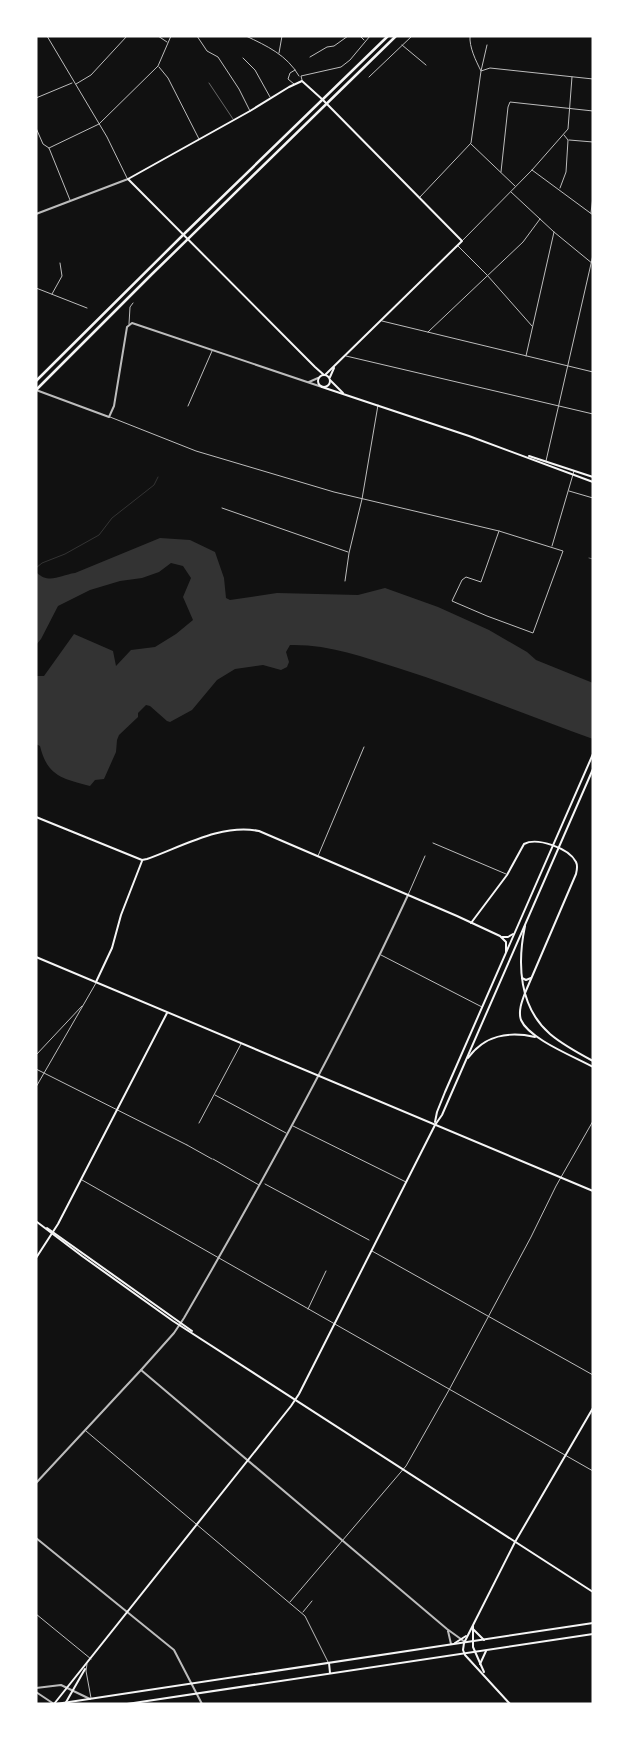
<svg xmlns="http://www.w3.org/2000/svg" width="629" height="1740" font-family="Lato,sans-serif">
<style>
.water{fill:#333}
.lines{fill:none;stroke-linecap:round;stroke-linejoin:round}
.stream{stroke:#333;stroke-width:1}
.service{stroke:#bcbcbc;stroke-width:0.5}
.pedestrian{stroke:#bcbcbc;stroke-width:1}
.minor{stroke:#bcbcbc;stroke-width:1}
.tertiary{stroke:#bcbcbc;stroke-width:2}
.secondary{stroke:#f5f5f5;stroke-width:2}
.primary{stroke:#f5f5f5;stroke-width:2.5}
</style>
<rect width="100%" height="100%" fill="#111"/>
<!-- water -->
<path class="water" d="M 160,538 L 190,540 L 215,552 L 224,578 L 226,598 L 230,600 L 277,593 L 358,595 L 385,588 L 438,607 L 489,630 L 527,652 L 536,660 L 593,683 L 593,739 C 528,716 464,689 398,668 C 363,657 328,644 290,645 L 286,652 L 289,662 L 287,667 L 281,670 L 263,665 L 235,669 L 217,680 L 192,710 L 170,722 L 167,721 L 150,706 L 146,705 L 138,713 L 138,717 L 119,735 L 117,740 L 116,752 L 104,779 L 95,780 L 90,786 C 63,779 47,776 40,746 L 36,744 L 36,676 L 44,676 L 74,634 L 113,651 L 116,666 L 131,650 L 155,647 L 176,634 L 193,620 L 183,597 L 191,578 L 183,566 L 171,563 L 159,572 L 142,578 L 120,581 L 90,590 L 58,606 L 41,639 L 36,645 L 36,572 C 49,585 60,575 75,573 Z"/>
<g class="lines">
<!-- stream -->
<polyline class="stream" points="36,568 42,563 65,554 99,535 112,518 154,485 158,477"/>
<!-- service -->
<g class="service">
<polyline points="209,83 233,119"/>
<polyline points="589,558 593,559"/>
</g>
<!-- pedestrian -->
<g class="pedestrian">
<polyline points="187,1145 212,1159"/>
<polyline points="265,1184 369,1240"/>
</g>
<!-- minor -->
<g class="minor">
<polyline points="47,36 107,137 127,178"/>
<polyline points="158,36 167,42"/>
<polyline points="197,36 207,51 218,57 239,89 250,111"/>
<path d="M 246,36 C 267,46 287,55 299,76"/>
<polyline points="360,36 364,40"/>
<path d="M 470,36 C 469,47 476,61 481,71 L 490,68 L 593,79"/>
<polyline points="402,45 426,65"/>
<polyline points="279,53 282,36"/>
<polyline points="310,57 327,47 334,46 348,36"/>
<polyline points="243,58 255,70 270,97"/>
<polyline points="159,67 168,78 199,139"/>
<polyline points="369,77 412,36"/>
<polyline points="302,80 301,76 341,67 350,60 370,36"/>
<polyline points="76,84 91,75 127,36"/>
<polyline points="294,84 288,79 290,73 295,70"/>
<polyline points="36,98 72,83"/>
<polyline points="36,128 43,144 49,148 70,200"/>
<polyline points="569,140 593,142"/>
<polyline points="471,144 515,186"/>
<polyline points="49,148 99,124 158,66 171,36"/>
<polyline points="532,170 593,215"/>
<polyline points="501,172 508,107 510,102 593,111"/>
<polyline points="560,188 566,172 568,140 564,135"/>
<polyline points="511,192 554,232 593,264"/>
<polyline points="420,197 471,143 481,71 487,45"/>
<polyline points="591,213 593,197"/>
<polyline points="463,240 532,170 568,129 572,77"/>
<polyline points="458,246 487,275 532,326"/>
<polyline points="36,288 87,308"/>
<polyline points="52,294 62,276 60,263"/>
<polyline points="382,321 593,372"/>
<polyline points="129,324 130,307 133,303"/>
<polyline points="428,332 523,242 540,219"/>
<polyline points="346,356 593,414"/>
<polyline points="526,356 554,232"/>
<polyline points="188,406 212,351"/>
<polyline points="110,417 196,451 334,492 499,531 563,551 533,633 487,616 452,601 462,580 466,577 481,582 499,531"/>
<polyline points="546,461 593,255"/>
<polyline points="569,491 593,498"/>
<polyline points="222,508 348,552"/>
<polyline points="552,546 574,471"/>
<polyline points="345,581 349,553 362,499 378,405"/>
<polyline points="433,843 506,874"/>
<polyline points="318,856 364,747"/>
<polyline points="408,895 425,856"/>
<polyline points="381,955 482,1007"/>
<polyline points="36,1055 82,1006"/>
<polyline points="36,1069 187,1145"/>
<polyline points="36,1087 96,983"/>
<polyline points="215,1095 286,1133"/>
<polyline points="199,1123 241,1044"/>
<polyline points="293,1126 406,1182"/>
<polyline points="213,1159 259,1185"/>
<polyline points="82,1180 593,1471"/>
<polyline points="372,1251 593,1375"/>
<polyline points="308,1309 326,1271"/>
<polyline points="86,1431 305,1616 328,1662"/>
<polyline points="290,1602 406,1466 449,1390 531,1237 556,1186 593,1121"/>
<polyline points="303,1612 312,1601"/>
<polyline points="36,1614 91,1659"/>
<polyline points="87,1664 86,1671 91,1698"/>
</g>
<!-- tertiary -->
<g class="tertiary">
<polyline points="36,214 128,179"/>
<polyline points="309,382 318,378"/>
<polyline points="36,390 109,417 114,406 127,327 132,323 322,387"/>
<polyline points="141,1370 447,1629 465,1642"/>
<path d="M 36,1483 L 141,1370 L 174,1333 L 184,1318 C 264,1180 341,1040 408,895"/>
<polyline points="36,1538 174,1650 202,1704"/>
<polyline points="448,1631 451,1644"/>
<polyline points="36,1688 61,1685 90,1699"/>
<polyline points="36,1692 54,1704"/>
</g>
<!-- secondary -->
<g class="secondary">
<circle cx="324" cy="381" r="6"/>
<polyline points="324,375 315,367 128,179 250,111 289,87 302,81 323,100 462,241 325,375"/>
<polyline points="330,377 334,368"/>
<polyline points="330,380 343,393"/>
<polyline points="322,387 469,436 593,482"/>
<polyline points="529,456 593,477"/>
<path d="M 36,817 L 142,860 L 147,859 C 181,847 222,823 259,831 L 457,916 L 500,936 L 506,942 L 506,952"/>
<path d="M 471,923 L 507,875 L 524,844 C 537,837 569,848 576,862 C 578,866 577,870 576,874 L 525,993 C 522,1001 518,1011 521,1020 C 529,1039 575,1057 593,1067"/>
<path d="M 525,926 C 517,964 519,1007 550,1034 C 563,1045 578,1053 593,1061"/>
<polyline points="502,937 508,937 513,934"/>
<polyline points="36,957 593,1191"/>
<polyline points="522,978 526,980 531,978"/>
<polyline points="96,982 112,948 121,915 142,861"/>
<path d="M 468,1058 C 485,1035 508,1031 535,1037"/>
<polyline points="435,1122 437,1112 445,1092 593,754"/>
<polyline points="37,1222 82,1256 173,1321 593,1592"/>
<polyline points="47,1228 192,1331"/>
<polyline points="36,1258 58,1224 167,1013"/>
<polyline points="473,1626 473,1647 484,1672"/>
<polyline points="473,1629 484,1640"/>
<polyline points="455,1643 466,1636"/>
<polyline points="329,1663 330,1673"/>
<polyline points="480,1664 486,1651"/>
<polyline points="54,1704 291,1406 299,1394 435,1125 442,1115 593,769"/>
<polyline points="56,1704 593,1623"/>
<polyline points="65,1704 85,1669"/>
<polyline points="127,1704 593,1634"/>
<polyline points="510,1704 465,1655 463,1650 464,1643 515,1542 593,1408"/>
</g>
<!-- primary -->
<g class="primary">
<polyline points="36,381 183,235 388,36"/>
<polyline points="36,390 151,275 396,36"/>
</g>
</g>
<!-- border -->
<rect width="629" height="1740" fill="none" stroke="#ffffff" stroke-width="75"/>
</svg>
